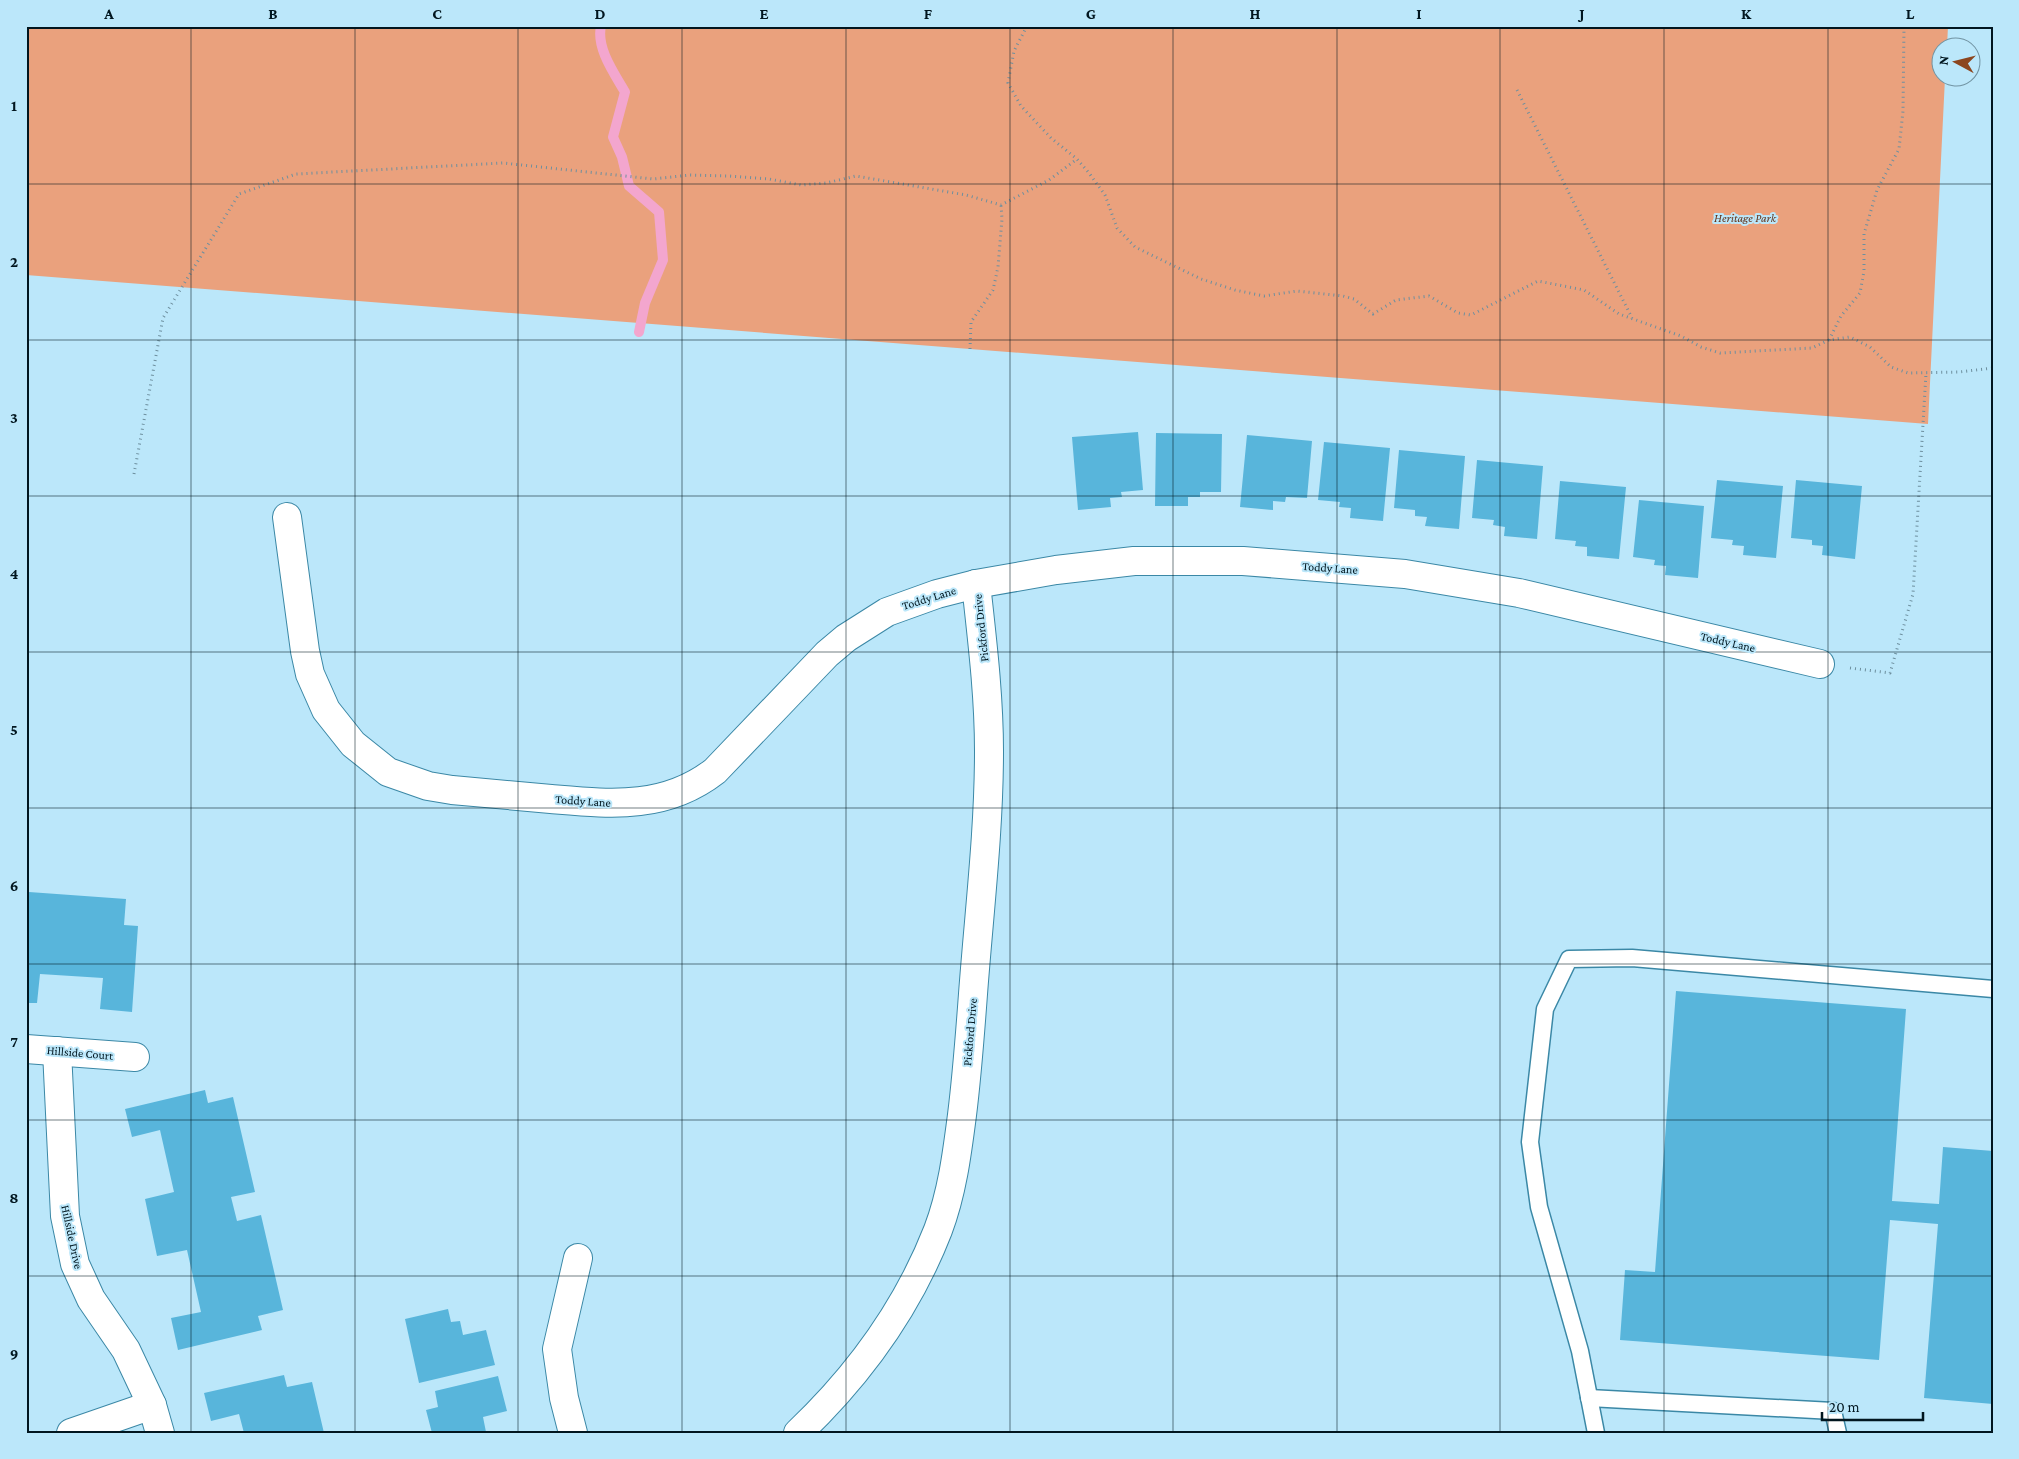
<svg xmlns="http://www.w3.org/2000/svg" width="2019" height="1459" font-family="'Crimson Pro',serif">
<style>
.green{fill:#eaa17d}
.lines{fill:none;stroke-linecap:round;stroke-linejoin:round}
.stream{stroke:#f3a6ce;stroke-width:10}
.building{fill:#58b5db}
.service-casing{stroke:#3b88a6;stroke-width:19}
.minor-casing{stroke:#3b88a6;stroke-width:30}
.path{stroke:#6d8f9e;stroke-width:3;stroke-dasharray:1 4;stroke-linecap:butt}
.service{stroke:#fff;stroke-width:16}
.minor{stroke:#fff;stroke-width:28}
.grid{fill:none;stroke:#01161f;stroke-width:1;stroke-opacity:0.55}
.labels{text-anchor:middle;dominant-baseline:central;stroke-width:4;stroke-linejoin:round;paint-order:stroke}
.park-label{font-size:12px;font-style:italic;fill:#633218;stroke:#bbe7fa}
.street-label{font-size:12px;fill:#01161f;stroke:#bbe7fa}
.neatline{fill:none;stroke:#01161f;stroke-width:2}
.grid-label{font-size:16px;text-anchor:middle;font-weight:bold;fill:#01161f}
</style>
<rect width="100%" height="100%" fill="#bbe7fa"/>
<!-- green -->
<polygon class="green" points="26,26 1948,26 1947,47 1942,48 1942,78 1945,78 1928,424 26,275"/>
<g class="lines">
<!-- stream -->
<path class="stream" d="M 601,26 C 596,48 614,73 625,92 L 613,137 L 622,157 L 629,186 L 659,212 L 663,260 L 645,303 L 639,332"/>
</g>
<!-- building -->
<g class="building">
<polygon points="1138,432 1143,490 1121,492 1122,497 1110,498 1111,507 1078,510 1072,437"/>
<polygon points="1156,433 1222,434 1221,492 1200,492 1200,497 1188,497 1188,506 1155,506"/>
<polygon points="1247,435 1312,441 1307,498 1286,497 1285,502 1273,501 1273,510 1240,507"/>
<polygon points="1324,442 1390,448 1383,521 1350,518 1351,508 1339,507 1340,502 1318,500"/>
<polygon points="1399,450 1465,456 1459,529 1425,526 1427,517 1415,516 1415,510 1394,508"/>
<polygon points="1477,460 1543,466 1537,539 1504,536 1505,527 1493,525 1494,520 1472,518"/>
<polygon points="1717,480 1783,486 1776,558 1743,555 1744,546 1732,545 1733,540 1711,538"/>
<polygon points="1796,480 1862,486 1855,559 1822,555 1823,546 1812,545 1812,540 1791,538"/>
<polygon points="1560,481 1626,487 1619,559 1587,556 1587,547 1575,546 1576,541 1555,539"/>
<polygon points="1639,500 1704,506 1698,578 1665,575 1666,566 1654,565 1655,560 1633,557"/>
<polygon points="29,892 126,899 124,925 138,926 132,1012 100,1009 103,978 40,974 37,1003 26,1003 26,917"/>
<polygon points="1676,991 1906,1009 1892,1201 1939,1204 1943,1147 1993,1151 1993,1404 1924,1398 1938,1224 1890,1220 1879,1360 1620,1340 1625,1270 1655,1272"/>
<polygon points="205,1090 208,1103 233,1097 255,1192 231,1197 237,1221 261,1215 283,1310 258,1316 262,1330 178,1350 171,1318 201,1312 187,1250 157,1256 145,1199 174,1192 160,1130 132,1137 125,1109"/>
<polygon points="448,1309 451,1322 460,1321 463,1335 486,1330 495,1365 419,1383 405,1319"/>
<polygon points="284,1375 287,1387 312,1382 324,1433 244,1433 239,1414 211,1421 204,1393"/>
<polygon points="498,1376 507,1411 483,1417 486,1432 432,1433 426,1410 438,1407 435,1391"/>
</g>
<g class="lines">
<!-- service casing -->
<g class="service-casing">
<g id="service">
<polyline points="1589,1398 1833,1411 1838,1433"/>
<polyline points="1596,1433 1580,1351 1539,1207 1530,1142 1545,1009 1569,959 1632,958 1993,989"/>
</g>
</g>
<!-- minor casing -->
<g class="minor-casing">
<g id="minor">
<path d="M 287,517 L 305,651 L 310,674 L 326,710 L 353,744 L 388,772 L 428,786 L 452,790 C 485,793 518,796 551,799 C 611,804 665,810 715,771 L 827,654 L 846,638 L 887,612 L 937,594 L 976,584 L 1056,570 L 1134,561 L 1243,561 L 1405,574 L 1519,593 L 1820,664"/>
<polyline points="26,1049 135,1057"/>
<polyline points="57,1051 65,1216 75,1264 91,1299 126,1350 152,1405 160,1433"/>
<polyline points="71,1433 152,1405"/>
<polyline points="573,1433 564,1398 557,1349 578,1258"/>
<path d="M 798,1433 C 858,1376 908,1307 938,1230 C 952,1193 957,1154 962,1115 C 967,1075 970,1035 973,994 C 979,913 989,832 989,751 C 989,695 982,639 976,584"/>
</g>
</g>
<!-- path -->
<g class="path">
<polyline points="1027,26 1014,51 1008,83 1021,106 1051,138 1077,159 1089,173 1105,195 1117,228 1135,247 1201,279 1235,290 1264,296 1297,291 1343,296 1354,299 1373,314 1396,300 1429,296 1458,313 1471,315 1538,281 1584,290 1619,314 1681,336 1701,347 1720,353 1812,348 1829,340 1850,337 1870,347 1891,367 1908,373 1959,372 1993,368"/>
<polyline points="1517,90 1632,318"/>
<polyline points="1829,340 1841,316 1860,293 1864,271 1864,234 1877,190 1899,149 1903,111 1904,26"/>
<polyline points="970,349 971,322 993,290 998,267 1002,219 1001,205"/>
<polyline points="134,474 163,318 239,194 296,174 503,163 653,179 690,175 729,176 769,179 801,185 826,183 856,176 966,195 1001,205 1049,180 1077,159"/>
<polyline points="1850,668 1890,673 1913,594 1926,373"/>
</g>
<!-- service -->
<use href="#service" class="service"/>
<!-- minor -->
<use href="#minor" class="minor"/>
</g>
<!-- grid -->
<path class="grid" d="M 191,26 L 191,1433M 355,26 L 355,1433M 518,26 L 518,1433M 682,26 L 682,1433M 846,26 L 846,1433M 1010,26 L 1010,1433M 1173,26 L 1173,1433M 1337,26 L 1337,1433M 1500,26 L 1500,1433M 1664,26 L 1664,1433M 1828,26 L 1828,1433M 26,184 L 1993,184M 26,340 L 1993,340M 26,496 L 1993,496M 26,652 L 1993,652M 26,808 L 1993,808M 26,964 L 1993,964M 26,1120 L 1993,1120M 26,1276 L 1993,1276"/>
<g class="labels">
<!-- park labels -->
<g class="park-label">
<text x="1745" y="218">Heritage Park</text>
</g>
<!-- street labels -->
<g class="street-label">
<text transform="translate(1330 568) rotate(4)">Toddy Lane</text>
<text transform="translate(929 598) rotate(-17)">Toddy Lane</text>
<text transform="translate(981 628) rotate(-96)">Pickford Drive</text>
<text transform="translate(1728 642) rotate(13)">Toddy Lane</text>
<text transform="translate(583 801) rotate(4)">Toddy Lane</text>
<text transform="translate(970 1032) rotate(-85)">Pickford Drive</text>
<text transform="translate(80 1053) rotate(5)">Hillside Court</text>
<text transform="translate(72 1237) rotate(78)">Hillside Drive</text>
</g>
</g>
<!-- border -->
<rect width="2019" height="1459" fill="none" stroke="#bbe7fa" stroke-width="55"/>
<!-- north arrow -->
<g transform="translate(1956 62) rotate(277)"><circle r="24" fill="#bbe7fa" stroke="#7193a2"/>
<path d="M0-4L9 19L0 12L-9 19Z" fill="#8c461f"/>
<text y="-8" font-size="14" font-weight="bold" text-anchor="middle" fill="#01161f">N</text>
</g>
<!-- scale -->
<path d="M1822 1412v8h101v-8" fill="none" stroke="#01161f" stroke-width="2.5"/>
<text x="1829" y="1412" font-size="15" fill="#01161f" stroke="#bbe7fa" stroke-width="4" paint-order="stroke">20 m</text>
<rect x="28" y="28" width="1964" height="1404" class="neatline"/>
<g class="grid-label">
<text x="109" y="19">A</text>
<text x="273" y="19">B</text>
<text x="437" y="19">C</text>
<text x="600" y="19">D</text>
<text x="764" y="19">E</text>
<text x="928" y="19">F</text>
<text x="1091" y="19">G</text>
<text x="1255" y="19">H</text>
<text x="1419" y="19">I</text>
<text x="1582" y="19">J</text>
<text x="1746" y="19">K</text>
<text x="1910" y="19">L</text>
<text x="14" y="111">1</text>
<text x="14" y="267">2</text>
<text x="14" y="423">3</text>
<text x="14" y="579">4</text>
<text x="14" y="735">5</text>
<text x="14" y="891">6</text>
<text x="14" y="1047">7</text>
<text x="14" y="1203">8</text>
<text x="14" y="1359">9</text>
</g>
</svg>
